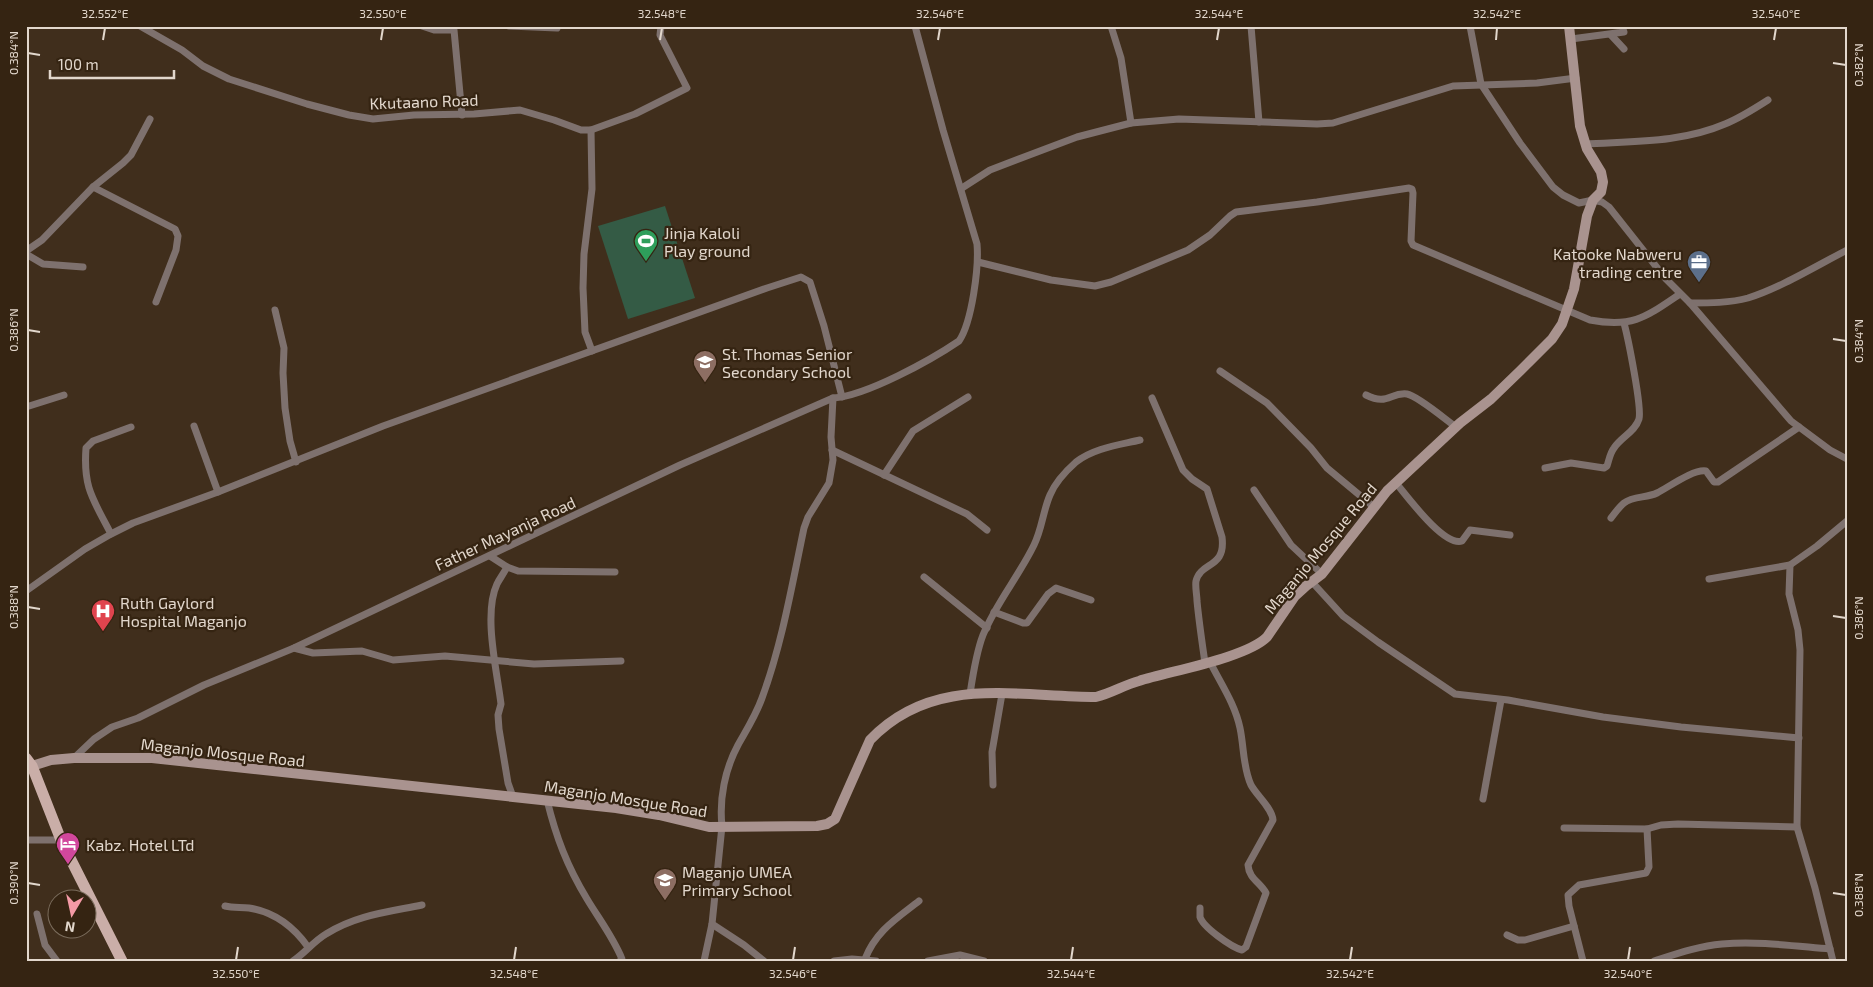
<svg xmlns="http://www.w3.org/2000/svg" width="1873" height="987" font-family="'Exo 2',sans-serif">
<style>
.pitch{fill:#345b45}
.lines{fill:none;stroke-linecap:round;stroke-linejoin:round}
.street{stroke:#7e716e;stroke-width:7}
.secondary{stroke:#a9938f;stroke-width:10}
.primary{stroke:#caaea8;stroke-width:11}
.ticks{fill:none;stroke:#e2d7cc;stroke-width:2}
.labels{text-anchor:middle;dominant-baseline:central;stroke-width:4.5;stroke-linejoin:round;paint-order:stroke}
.street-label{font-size:16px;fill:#e2d7cc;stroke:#352412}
.poi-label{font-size:16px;fill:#e2d7cc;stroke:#352412;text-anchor:start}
.neatline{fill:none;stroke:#e2d7cc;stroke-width:2}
.ticks-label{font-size:12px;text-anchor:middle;fill:#e2d7cc}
</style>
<rect width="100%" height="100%" fill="#402e1c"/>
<!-- pitch -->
<polygon class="pitch" points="665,206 695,298 628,319 598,226"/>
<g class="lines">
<!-- street -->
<g class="street">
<polyline points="140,26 182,50 203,66 229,79 307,104 349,115 373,119 414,115 474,114 520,110 554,120 581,130 591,130 635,114 687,88 660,35 661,26"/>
<polyline points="422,26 434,30 454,30 462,115"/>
<polyline points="509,26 557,28"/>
<polyline points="1111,26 1121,58 1131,123"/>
<polyline points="1251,26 1259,122"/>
<path d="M 1470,26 L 1481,84 L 1520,143 L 1553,187 L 1563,195 L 1579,203 L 1593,200 L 1602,202 L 1609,207 L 1666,279 L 1690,303 C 1709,303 1730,303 1748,298 C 1780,288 1816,266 1847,250"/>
<polyline points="1611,35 1624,49"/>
<polyline points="1571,39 1624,32 1622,26"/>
<polyline points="591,130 592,189 584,254 583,288 585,332 592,351"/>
<path d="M 1585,144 C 1632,141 1681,143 1725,124 C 1740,118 1754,109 1768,100"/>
<polyline points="93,187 175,229 178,236 176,250 156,302"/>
<polyline points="962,188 990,170 1024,157 1077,137 1131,123 1179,119 1317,124 1333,123 1453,86 1537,83 1576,78"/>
<polyline points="26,251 42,240 93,187 123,163 131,155 150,119"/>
<polyline points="26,254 43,264 83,267"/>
<path d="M 978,262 L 1051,280 L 1095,286 L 1111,282 L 1188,250 L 1210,235 L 1230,216 L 1236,212 L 1317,202 L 1409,188 L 1412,189 L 1413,193 L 1411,241 L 1413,245 L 1590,320 C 1633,328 1646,317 1680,294"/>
<polyline points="1690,303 1791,421 1830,450 1847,459"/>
<polyline points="275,310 284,348 283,373 285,408 290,441 296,462"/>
<polyline points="1220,371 1267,403 1311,448 1327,468 1375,508"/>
<path d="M 1366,395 C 1388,406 1390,392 1407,394 C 1418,396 1446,420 1456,427"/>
<path d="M 1152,398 L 1183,470 L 1192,479 L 1207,489 L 1222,537 C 1226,569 1201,561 1196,581 C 1195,587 1197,595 1197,601 C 1199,622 1202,642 1205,663"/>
<polyline points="26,407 64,395"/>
<polyline points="194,426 218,492"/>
<polyline points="832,450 967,514 987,530"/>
<path d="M 1545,468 L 1571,463 L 1604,468 L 1607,466 C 1609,460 1610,453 1614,448 C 1621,437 1635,432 1639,419 C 1642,407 1628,338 1624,323"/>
<polyline points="884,475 913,431 968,397"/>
<path d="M 1396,483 C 1407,496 1444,547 1462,541 L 1470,530 L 1510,535"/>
<polyline points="1254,490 1291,545 1322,574"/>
<path d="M 1611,518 C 1615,513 1619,507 1624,503 C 1633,496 1647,498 1657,493 C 1669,487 1693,469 1706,471 L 1714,482 L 1718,482 L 1799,427"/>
<path d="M 111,534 C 93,499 83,488 86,448 L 93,441 L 131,427"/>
<polyline points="490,556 507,567 518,571 615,572"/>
<polyline points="1790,565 1789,594 1798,630 1800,650 1797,827 1815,888 1833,961"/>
<path d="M 507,567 C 504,573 500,578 497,584 C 483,614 497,671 501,704 L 498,715 L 499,729 L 508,783 L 513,797"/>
<polyline points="924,577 987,628"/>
<polyline points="1709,579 1790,565 1817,546 1847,521"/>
<polyline points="1312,582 1343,616 1378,642 1455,694 1508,700 1603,717 1681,727 1799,738"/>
<polyline points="26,591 85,549 111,534 133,523 218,492 383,426 767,288 801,277 810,282 824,326 842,397"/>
<polyline points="994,612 1023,623 1027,623 1048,594 1056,588 1091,600"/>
<polyline points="294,648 313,653 362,651 393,660 445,656 534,664 621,661"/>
<path d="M 970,694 C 973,674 976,653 983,635 C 996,603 1019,576 1034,545 C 1042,529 1043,511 1050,495 C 1055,483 1067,470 1076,462 C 1094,448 1119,445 1140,440"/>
<path d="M 74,758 L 94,739 L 112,727 L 138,718 L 204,685 L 294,648 L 680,465 L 833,398 C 866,396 931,360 959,341 C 972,322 979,267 977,244 L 943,130 L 915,26"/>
<polyline points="993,785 992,752 1002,694"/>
<polyline points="1483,799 1501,700"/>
<path d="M 547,800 C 556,837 567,866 587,899 C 599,919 613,937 622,959 L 620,961"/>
<polyline points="1564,828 1647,829 1661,825 1678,824 1797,827"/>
<polyline points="26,840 61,840"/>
<path d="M 225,906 C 233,908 241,907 249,908 C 275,912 293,926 308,947"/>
<path d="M 1200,908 C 1200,909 1200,915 1200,917 C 1203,927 1231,947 1242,950 L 1246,947 L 1266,893 C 1260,882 1249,879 1248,865 L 1273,820 C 1272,808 1257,796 1251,785 C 1243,768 1244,747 1240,728 C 1235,704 1221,684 1210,662"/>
<polyline points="37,914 45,945 57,961"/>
<polyline points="1507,935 1518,940 1525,940 1574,926"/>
<path d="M 865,959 C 876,931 896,919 919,901"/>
<path d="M 293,961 C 305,953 314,941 326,934 C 356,915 388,912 422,905"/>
<polyline points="704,961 712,924"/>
<path d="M 764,961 L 744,945 L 712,924 L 722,826 C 719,799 725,769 738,745 C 747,729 756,715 762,698 C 782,644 792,585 804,528 L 808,517 L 829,483 L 833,460 L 831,437 L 833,398"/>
<polyline points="834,961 852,959 876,961"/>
<polyline points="928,961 960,955 984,961"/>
<polyline points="1583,961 1569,906 1568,895 1579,885 1646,873 1649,867 1647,829"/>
<path d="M 1654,961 C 1676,954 1699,946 1722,944 C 1758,941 1794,946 1830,949"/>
</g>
<!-- secondary -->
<path class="secondary" d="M 32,766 L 51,760 L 74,758 L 152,758 L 616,808 L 659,815 L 709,827 L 817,826 L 827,824 L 835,819 L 870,740 C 933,674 1015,697 1096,697 C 1112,693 1124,685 1139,681 C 1170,671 1246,658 1267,637 L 1295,596 L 1306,586 L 1322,574 L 1387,491 L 1460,423 L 1491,399 L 1520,371 L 1552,339 L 1562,324 L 1574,289 L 1587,216 L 1593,200 L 1601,192 L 1603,182 L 1601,172 L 1587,149 L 1580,126 L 1569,26"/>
<!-- primary -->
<polyline class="primary" points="26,758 32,766 61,840 122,961"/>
</g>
<!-- ticks -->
<path class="ticks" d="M 103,40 L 105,28M 381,40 L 383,28M 660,40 L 662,28M 938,40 L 940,28M 1217,40 L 1219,28M 1496,40 L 1497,28M 1774,40 L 1776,28M 28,53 L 40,55M 1833,63 L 1846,65M 28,330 L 40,332M 1833,339 L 1846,341M 28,607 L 40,609M 1833,616 L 1846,618M 28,883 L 40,885M 1833,893 L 1846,895M 236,960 L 238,947M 514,960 L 516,947M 793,960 L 795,947M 1071,960 L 1073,947M 1350,960 L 1352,947M 1628,960 L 1630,947"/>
<!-- icons -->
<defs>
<g id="stadium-pin" transform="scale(1.25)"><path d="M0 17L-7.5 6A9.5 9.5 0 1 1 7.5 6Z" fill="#2e9e5b" stroke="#352412"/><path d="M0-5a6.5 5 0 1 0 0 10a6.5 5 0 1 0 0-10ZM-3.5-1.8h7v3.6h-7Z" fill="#fff"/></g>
<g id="office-pin" transform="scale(1.25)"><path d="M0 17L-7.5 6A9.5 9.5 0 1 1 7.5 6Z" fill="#5c6f8a" stroke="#352412"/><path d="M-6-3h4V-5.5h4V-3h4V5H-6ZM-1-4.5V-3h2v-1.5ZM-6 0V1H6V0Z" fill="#fff"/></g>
<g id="school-pin" transform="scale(1.25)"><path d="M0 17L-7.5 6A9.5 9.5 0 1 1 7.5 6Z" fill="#8d6e63" stroke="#352412"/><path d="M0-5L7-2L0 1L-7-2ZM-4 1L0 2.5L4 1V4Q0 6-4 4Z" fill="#fff"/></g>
<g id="hospital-pin" transform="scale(1.25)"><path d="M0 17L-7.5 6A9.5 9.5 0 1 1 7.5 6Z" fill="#e0444e" stroke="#352412"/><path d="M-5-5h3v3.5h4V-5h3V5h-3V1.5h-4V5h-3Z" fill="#fff"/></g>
<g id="hotel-pin" transform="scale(1.25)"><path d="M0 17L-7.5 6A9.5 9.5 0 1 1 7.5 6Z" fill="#d1479c" stroke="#352412"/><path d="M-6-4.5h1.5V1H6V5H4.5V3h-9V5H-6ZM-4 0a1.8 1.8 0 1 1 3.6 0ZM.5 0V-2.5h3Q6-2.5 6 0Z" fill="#fff"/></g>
</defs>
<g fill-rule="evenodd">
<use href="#stadium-pin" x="646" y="241"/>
<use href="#office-pin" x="1699" y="262"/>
<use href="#school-pin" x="705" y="362"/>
<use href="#hospital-pin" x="103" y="611"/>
<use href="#hotel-pin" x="68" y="844"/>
<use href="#school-pin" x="665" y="880"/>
</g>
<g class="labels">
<!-- street labels -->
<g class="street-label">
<text transform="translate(424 101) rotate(-2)">Kkutaano Road</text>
<text transform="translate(505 533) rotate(-25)">Father Mayanja Road</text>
<text transform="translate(1320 548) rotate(-50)">Maganjo Mosque Road</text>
<text transform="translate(223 752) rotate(6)">Maganjo Mosque Road</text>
<text transform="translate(626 798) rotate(9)">Maganjo Mosque Road</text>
</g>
<!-- poi labels -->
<g class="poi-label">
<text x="664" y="232">Jinja Kaloli<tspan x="664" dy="18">Play ground</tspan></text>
<text x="1682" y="253" text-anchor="end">Katooke Nabweru<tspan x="1682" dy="18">trading centre</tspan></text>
<text x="722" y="353">St. Thomas Senior<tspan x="722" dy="18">Secondary School</tspan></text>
<text x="120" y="602">Ruth Gaylord<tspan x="120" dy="18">Hospital Maganjo</tspan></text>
<text x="86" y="844">Kabz. Hotel LTd</text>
<text x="682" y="871">Maganjo UMEA<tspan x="682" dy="18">Primary School</tspan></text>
</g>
</g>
<!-- border -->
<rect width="1873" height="987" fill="none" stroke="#352412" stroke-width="55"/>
<!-- north arrow -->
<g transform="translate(72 914) rotate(189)"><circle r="24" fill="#352412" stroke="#7a6c5c"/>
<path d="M0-4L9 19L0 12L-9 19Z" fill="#f49aa6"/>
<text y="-8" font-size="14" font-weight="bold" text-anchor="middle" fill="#e2d7cc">N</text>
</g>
<!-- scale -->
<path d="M50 70v8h124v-8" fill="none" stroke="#e2d7cc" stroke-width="2.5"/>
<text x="58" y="70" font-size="15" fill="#e2d7cc" stroke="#352412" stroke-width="4" paint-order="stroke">100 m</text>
<rect x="28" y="28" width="1818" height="932" class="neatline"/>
<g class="ticks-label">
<text x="105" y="18">32.552°E</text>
<text x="383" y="18">32.550°E</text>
<text x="662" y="18">32.548°E</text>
<text x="940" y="18">32.546°E</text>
<text x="1219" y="18">32.544°E</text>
<text x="1497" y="18">32.542°E</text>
<text x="1776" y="18">32.540°E</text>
<text transform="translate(14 53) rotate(-90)" y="4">0.384°N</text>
<text transform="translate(1859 65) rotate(-90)" y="4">0.382°N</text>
<text transform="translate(14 330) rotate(-90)" y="4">0.386°N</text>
<text transform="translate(1859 341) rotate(-90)" y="4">0.384°N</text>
<text transform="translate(14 607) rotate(-90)" y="4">0.388°N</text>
<text transform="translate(1859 618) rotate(-90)" y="4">0.386°N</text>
<text transform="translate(14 883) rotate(-90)" y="4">0.390°N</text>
<text transform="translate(1859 895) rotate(-90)" y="4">0.388°N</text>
<text x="236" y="978">32.550°E</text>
<text x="514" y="978">32.548°E</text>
<text x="793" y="978">32.546°E</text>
<text x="1071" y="978">32.544°E</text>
<text x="1350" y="978">32.542°E</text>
<text x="1628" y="978">32.540°E</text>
</g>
</svg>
